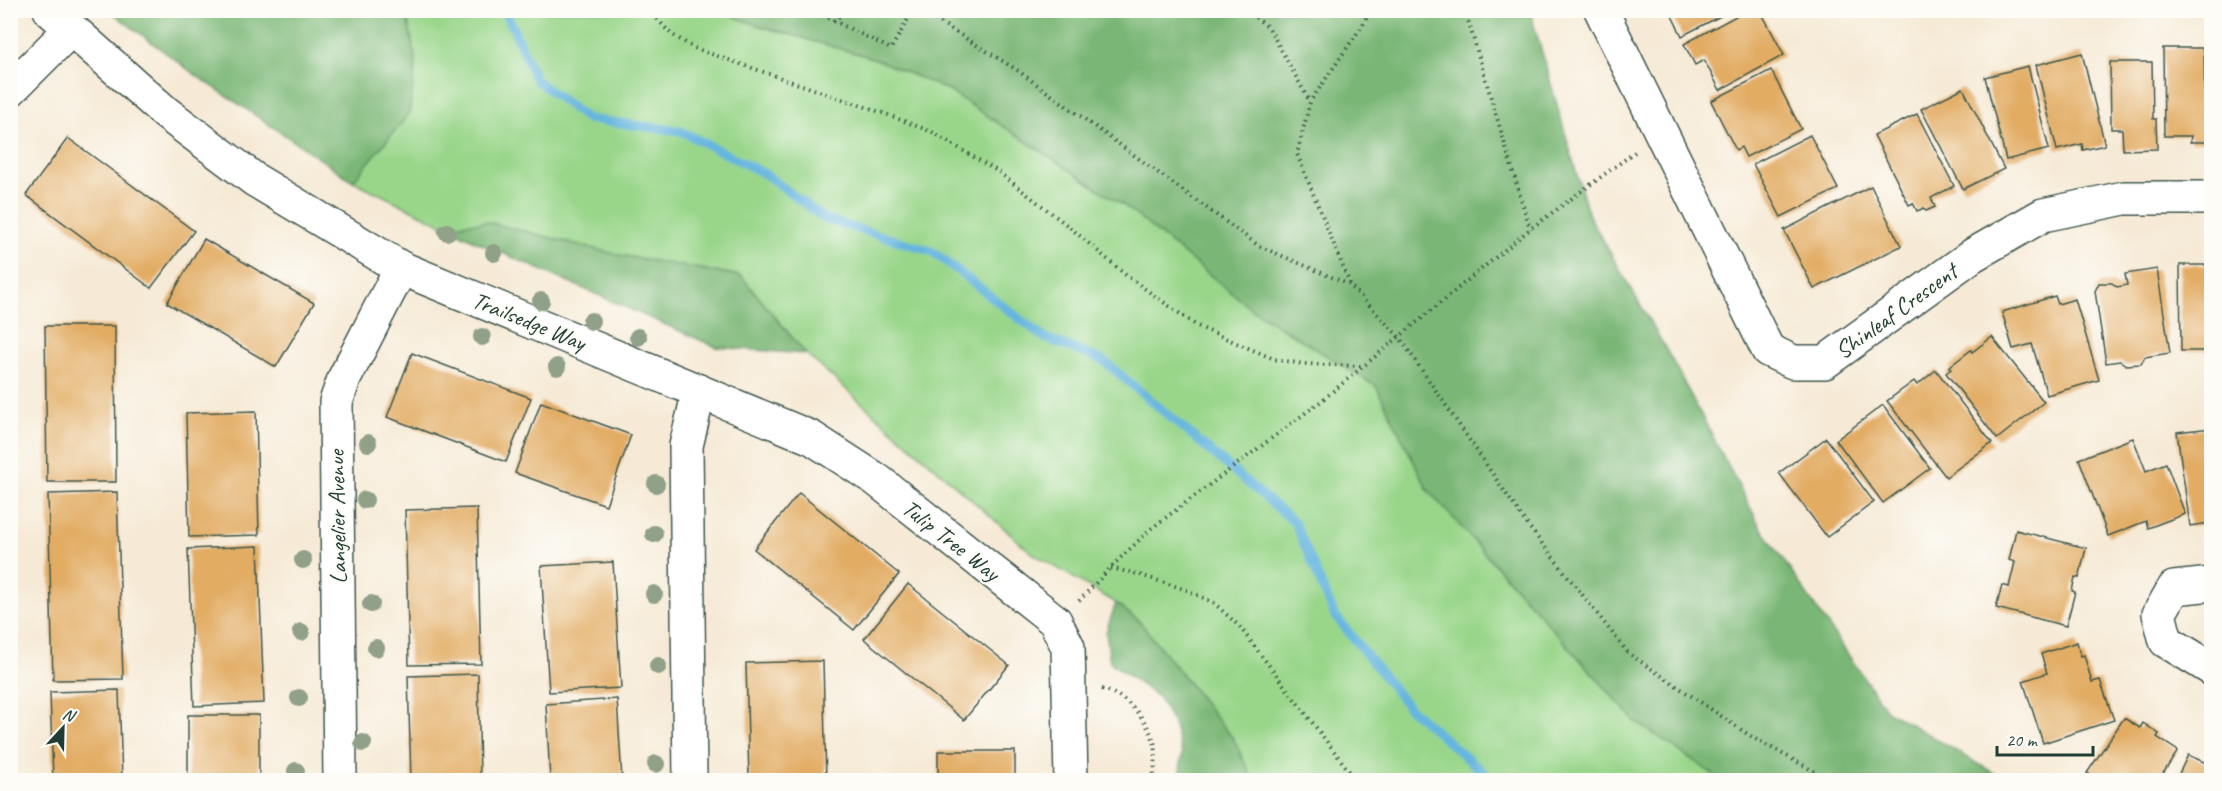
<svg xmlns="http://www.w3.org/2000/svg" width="2222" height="791" font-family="Caveat,sans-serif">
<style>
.green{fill:#99d68a;stroke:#5c8a5f;stroke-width:1.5}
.forest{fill:#7ab776;stroke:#4c7a55;stroke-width:1.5}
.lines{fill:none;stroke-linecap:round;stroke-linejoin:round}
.stream{stroke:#65b5df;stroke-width:9}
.building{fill:#e2ac63}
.minor-casing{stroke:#3f574c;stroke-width:36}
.path{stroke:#3f574c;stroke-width:4;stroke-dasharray:1.5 4.5;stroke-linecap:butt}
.minor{stroke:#fff;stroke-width:33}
.tree{fill:#91a089}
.labels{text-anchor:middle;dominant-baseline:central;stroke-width:4.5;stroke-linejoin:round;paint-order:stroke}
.street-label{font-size:24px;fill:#1f3d34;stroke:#fdfcf7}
</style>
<rect width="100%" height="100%" fill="#fdfcf7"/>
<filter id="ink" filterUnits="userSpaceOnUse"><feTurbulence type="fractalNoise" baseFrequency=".0167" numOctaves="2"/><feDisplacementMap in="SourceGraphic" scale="12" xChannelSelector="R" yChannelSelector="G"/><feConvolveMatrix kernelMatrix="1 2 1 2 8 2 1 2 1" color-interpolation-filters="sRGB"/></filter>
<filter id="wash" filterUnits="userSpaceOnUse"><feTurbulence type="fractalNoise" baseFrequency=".008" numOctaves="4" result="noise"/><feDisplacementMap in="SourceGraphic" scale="24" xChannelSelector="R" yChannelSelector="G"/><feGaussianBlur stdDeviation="1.35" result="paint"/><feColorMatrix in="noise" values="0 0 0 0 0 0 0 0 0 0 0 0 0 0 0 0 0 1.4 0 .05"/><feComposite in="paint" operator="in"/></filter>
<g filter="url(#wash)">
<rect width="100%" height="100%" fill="#f6ead6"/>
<!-- green -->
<polygon class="green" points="406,11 719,11 757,25 873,58 948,90 1126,207 1253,310 1376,386 1428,490 1635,721 1722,780 1253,780 1234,740 1140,622 1116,603 1032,553 806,354 741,276 619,255 487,222 443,225 353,181 409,114 416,62"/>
<!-- forest -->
<g class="forest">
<polygon points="110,11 406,11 416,62 409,114 353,181 194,74"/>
<polygon points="719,11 1530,11 1589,216 1671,358 1760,526 1886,710 2006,780 1722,780 1635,721 1428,490 1376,386 1253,310 1126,207 948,90 873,58 757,25"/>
<polygon points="487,222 619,255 741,276 806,354 716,347 475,241 443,225"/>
<polygon points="1116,603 1140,622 1234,740 1253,780 1179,780 1182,753 1173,723 1159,698 1110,662 1106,632"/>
</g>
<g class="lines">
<!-- stream -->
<polyline class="stream" points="505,10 536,80 587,119 681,131 765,174 825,219 932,251 1043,337 1104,361 1295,523 1334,614 1409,708 1492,780"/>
</g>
<g id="blocks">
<!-- building -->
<g class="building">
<polygon points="1669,10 1732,10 1682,36"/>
<polygon points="1747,10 1760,10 1784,55 1720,90 1704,60 1695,65 1684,44"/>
<polygon points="2163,48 2204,48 2205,110 2208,110 2208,142 2190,142 2191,136 2164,136"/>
<polygon points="2082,53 2105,145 2083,150 2082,144 2057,150 2036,65"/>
<polygon points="2110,62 2152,62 2153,119 2156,119 2157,149 2123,150 2122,129 2111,129"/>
<polygon points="2028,66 2049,149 2006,160 1985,77"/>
<polygon points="1771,70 1801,129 1746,157 1741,147 1736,150 1711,101"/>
<polygon points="1963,88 2004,169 1963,189 1921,109"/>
<polygon points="1917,114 1954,186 1931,198 1935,207 1926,211 1924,208 1917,211 1913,203 1909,205 1874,135"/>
<polygon points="1810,135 1838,189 1781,217 1753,164"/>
<polygon points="68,138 194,231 151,288 26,195"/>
<polygon points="1871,186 1901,246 1814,289 1784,230"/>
<polygon points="204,239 314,303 276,367 167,303"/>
<polygon points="2180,265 2211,265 2211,356 2208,356 2206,351 2181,351"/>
<polygon points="2157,269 2170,353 2145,357 2141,364 2126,365 2120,361 2106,363 2095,291 2099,283 2112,283 2117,287 2127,285 2125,274"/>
<polygon points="2055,296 2058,304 2075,299 2099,380 2047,395 2032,344 2013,349 2002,312"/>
<polygon points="45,326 115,326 116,482 47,482"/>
<polygon points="1992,337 2044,402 1997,439 1946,373 1951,369 1949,367 1971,350 1972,352"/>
<polygon points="412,353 531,398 506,462 387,417"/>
<polygon points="1936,370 1992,443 1946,477 1887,401 1914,381 1917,385"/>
<polygon points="541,402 631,435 606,505 515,473"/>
<polygon points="1883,405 1930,468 1883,503 1836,440"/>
<polygon points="256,411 259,535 189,537 186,413"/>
<polygon points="2211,428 2211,523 2190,526 2177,432"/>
<polygon points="1826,438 1874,502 1827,537 1779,473"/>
<polygon points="2133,438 2146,471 2166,463 2185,514 2148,528 2146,521 2108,536 2079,459"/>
<polygon points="117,492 123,679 53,680 48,494"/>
<polygon points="799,493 899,574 854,630 754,549"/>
<polygon points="477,508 481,664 409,665 405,510"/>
<polygon points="2016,530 2086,548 2079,578 2075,577 2072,591 2075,592 2066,626 1996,608 2002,585 2009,587 2015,562 2009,560"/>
<polygon points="258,546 264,703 194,706 188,549"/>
<polygon points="613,562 621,688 549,692 541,566"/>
<polygon points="908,584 1009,665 964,720 864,639"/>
<polygon points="2077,642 2081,656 2084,655 2092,682 2100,680 2114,720 2043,743 2023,681 2047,673 2041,654"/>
<polygon points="823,661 826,780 749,780 746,663"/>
<polygon points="478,674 480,780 411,780 408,676"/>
<polygon points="119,690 122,780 53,780 50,692"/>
<polygon points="617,699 622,780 550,780 546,704"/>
<rect x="188" y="715" width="71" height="65"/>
<polygon points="2124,718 2140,728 2143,723 2159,734 2157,737 2178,751 2160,778 2164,780 2098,780 2087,773"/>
<rect x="938" y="751" width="77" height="29"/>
<polygon points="2188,755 2211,765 2211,780 2176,780"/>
</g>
</g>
</g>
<g filter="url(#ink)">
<use href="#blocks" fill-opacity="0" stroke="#3f574c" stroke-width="1.5"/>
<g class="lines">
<!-- minor casing -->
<g class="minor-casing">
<g id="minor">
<polyline points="50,10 166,113 255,180 401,268 812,438 877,480 1055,621 1068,647 1071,780"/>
<polyline points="1601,10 1768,350 1793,362 1825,362 1973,255 2043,215 2124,198 2212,198"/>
<polyline points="10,90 71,29"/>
<polyline points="2212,584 2174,588 2159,614 2166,641 2212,669"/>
<polyline points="340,780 336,402 344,379 401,268"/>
<polyline points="690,780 686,446 699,391"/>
</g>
</g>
<!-- path -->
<g class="path">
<polyline points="649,10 671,34 694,48 883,113 932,132 997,171 1072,229 1127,276 1197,326 1274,359 1303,364 1362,366"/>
<polyline points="812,10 891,49 913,10"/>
<polyline points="920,10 1017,70 1259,246 1350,285 1400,338 1526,523 1628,653 1752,737 1830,780"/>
<polyline points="1246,10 1269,28 1310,102"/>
<polyline points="1465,10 1530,229"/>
<polyline points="833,21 849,10"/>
<polyline points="1350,284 1297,154 1310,102 1364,23 1369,10"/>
<polyline points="1111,568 1137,574 1187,590 1214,603 1239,626 1356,780"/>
<polyline points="1079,601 1110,568 1152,528 1320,402 1530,229 1635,152"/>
<path d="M 1102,689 C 1126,695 1147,719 1154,742 C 1158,752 1154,769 1153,780"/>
</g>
<!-- minor -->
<use href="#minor" class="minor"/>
</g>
<!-- trees -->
<g class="tree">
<circle cx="447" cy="232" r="9"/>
<circle cx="494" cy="253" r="9"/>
<circle cx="541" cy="301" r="9"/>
<circle cx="591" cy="321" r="9"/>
<circle cx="482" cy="337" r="9"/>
<circle cx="638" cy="337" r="9"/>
<circle cx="557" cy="367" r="9"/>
<circle cx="368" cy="443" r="9"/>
<circle cx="656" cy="484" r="9"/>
<circle cx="365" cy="500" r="9"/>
<circle cx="654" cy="534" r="9"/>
<circle cx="303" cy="560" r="9"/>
<circle cx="654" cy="594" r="9"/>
<circle cx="371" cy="604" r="9"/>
<circle cx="301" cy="632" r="9"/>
<circle cx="376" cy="648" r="9"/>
<circle cx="658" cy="666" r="9"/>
<circle cx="299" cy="698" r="9"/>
<circle cx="363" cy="743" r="9"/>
<circle cx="656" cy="764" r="9"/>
<circle cx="296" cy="771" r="9"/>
</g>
</g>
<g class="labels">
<!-- street labels -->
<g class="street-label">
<text transform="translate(1896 311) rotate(-36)">Shinleaf Crescent</text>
<text transform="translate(529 321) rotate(22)">Trailsedge Way</text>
<text transform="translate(337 517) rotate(-91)">Langelier Avenue</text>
<text transform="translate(951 540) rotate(38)">Tulip Tree Way</text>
</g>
</g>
<!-- margin -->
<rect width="2222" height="791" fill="none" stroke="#fdfcf7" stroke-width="36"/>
<!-- north arrow -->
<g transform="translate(63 728) rotate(22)" stroke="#fdfcf7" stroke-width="4.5" paint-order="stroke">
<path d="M0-4.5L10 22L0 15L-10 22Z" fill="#1f3d34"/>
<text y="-9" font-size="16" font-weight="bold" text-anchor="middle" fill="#1f3d34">N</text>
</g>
<!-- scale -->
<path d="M1997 746v9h96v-9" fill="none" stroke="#1f3d34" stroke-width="3"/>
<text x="2006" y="746" font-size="18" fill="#1f3d34" stroke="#fdfcf7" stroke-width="4.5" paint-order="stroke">20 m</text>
</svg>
